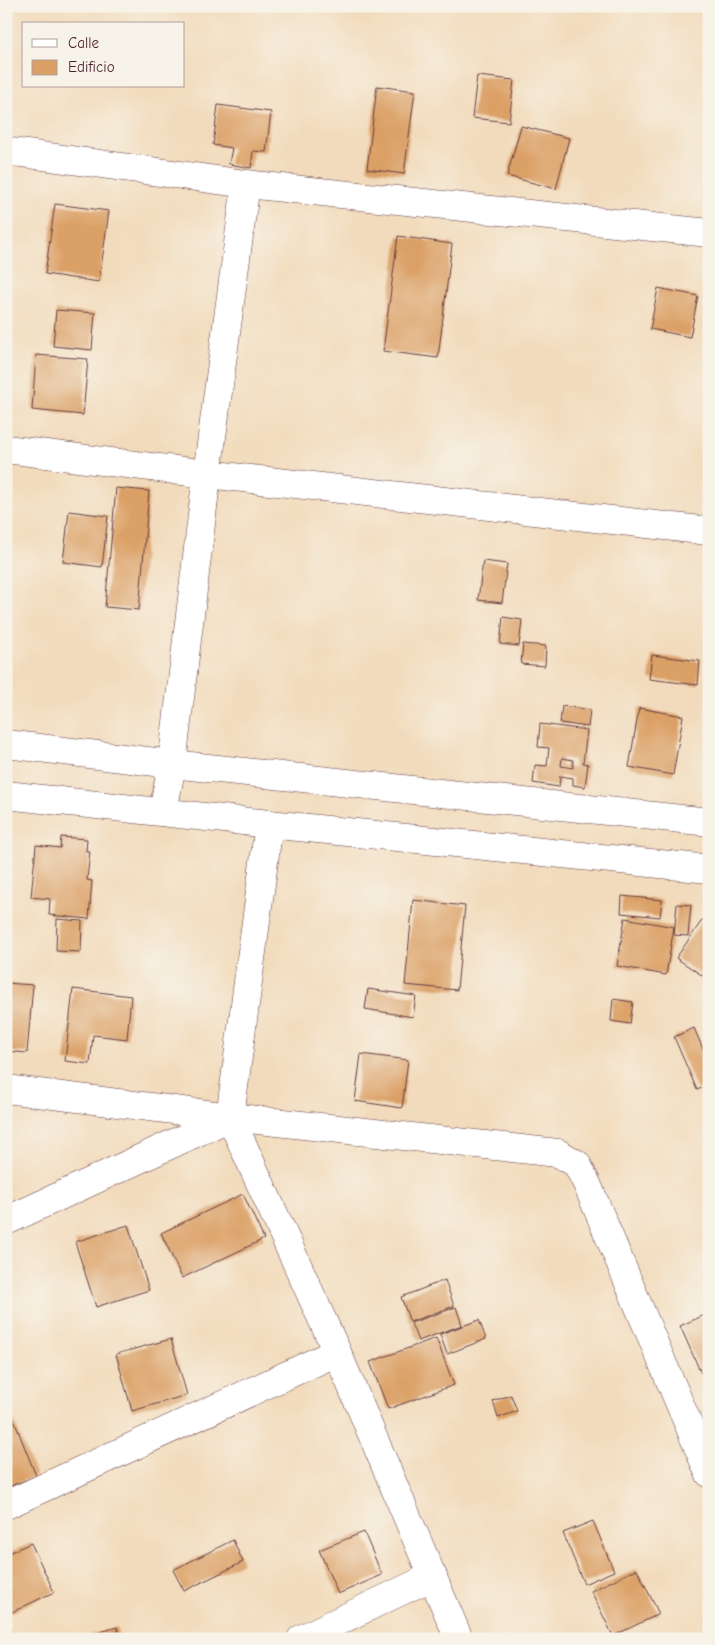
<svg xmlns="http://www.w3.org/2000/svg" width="715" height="1645" font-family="'Comic Neue',sans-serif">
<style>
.building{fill:#dba066;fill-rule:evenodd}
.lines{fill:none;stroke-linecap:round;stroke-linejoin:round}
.minor-casing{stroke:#633b41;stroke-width:29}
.minor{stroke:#fff;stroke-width:28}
</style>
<rect width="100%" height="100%" fill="#f7f3e8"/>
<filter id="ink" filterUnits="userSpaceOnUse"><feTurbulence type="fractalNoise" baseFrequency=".02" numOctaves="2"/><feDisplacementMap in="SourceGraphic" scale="10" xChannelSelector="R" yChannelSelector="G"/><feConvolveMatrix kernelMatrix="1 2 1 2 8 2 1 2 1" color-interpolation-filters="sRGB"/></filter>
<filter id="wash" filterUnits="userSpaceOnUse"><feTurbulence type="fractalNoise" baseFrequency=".0096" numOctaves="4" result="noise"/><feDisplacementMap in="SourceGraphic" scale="20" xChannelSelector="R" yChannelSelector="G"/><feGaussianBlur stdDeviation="1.12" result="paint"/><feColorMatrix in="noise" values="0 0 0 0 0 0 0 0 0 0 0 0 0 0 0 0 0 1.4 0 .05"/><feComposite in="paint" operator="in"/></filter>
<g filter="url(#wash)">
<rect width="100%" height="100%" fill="#f2dbbc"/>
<g id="blocks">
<!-- building -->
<g class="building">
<polygon points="477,76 514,80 509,122 472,118"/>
<polygon points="377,86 415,91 404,174 367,169"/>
<polygon points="218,105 271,112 266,152 253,151 251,168 229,164 232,148 213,145"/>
<polygon points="521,126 569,138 556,189 507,176"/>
<polygon points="55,204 109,211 99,282 45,274"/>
<polygon points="398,236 452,244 438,358 383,351"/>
<polygon points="658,288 698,296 690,337 650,329"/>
<polygon points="56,310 95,313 92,350 53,346"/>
<polygon points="36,355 88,359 83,415 32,410"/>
<polygon points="116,488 149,491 139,610 105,607"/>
<polygon points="69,511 108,516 102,567 63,562"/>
<polygon points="483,561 507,564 502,603 478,600"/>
<polygon points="503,617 522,620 519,646 500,644"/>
<polygon points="523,644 546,646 545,666 521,664"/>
<polygon points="652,655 700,661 698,685 649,679"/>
<polygon points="562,706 590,710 588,727 560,723"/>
<polygon points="639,708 683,716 673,775 629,767"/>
<path d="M 540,724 L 587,730 L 583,763 L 588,764 L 585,787 L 573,785 L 573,778 L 560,776 L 559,787 L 533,783 L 535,765 L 547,766 L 549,748 L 538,747 ZM 562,758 L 573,760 L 573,768 L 561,766 Z"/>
<polygon points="61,837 87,839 86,851 90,851 87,880 92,881 89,919 49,915 50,899 31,897 36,845 60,848"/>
<polygon points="622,896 662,900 660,917 621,913"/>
<polygon points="413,900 465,906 457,990 405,985"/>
<polygon points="677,904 691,905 688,936 674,935"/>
<polygon points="625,918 674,927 666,975 617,966"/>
<polygon points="57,919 82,921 81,952 56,951"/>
<polygon points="703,919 709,923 709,980 676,958"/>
<polygon points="6,983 33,985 27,1053 6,1051"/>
<polygon points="73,989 131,996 127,1039 93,1035 90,1064 65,1061"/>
<polygon points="368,989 416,996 413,1017 365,1009"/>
<polygon points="613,999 633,1002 630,1024 611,1021"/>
<polygon points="694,1028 709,1063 709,1085 697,1090 674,1037"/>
<polygon points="361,1054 408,1060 402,1108 355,1101"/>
<polygon points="243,1194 264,1239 182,1278 161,1233"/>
<polygon points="128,1225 149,1290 96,1307 75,1242"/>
<polygon points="445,1280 454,1306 410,1322 401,1297"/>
<polygon points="456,1307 462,1325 418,1341 411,1323"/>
<polygon points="709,1313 709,1369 701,1373 680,1326"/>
<polygon points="479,1320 486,1339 447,1354 440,1334"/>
<polygon points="436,1338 454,1385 388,1409 370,1362"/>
<polygon points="171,1339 187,1395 132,1411 116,1354"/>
<polygon points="511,1395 517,1411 498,1418 493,1401"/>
<polygon points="6,1400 36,1476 6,1488"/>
<polygon points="593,1521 614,1571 584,1584 563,1533"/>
<polygon points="364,1532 382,1575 338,1594 319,1550"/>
<polygon points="233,1540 243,1562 184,1591 173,1570"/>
<polygon points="31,1543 54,1592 6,1615 6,1554"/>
<polygon points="637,1569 659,1614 613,1636 591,1591"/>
<polygon points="6,1623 14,1639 6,1639"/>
<polygon points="117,1627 121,1639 80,1639 80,1638"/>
</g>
</g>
</g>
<g filter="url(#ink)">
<use href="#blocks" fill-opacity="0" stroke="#633b41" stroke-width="1"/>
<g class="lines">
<!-- minor casing -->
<g class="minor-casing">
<g id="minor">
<polyline points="6,151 246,184 709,233"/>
<polyline points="6,449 207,474 709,531"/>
<polyline points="6,744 172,764 709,822"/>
<polyline points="6,795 269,824 709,869"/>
<polyline points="163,812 172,764 207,474 246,184"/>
<polyline points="269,824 230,1117 337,1352 459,1639"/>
<polyline points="6,1089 230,1117 558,1153 577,1164 587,1184 709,1473"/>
<polyline points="6,1221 230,1117"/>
<polyline points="6,1505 337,1352"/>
<polyline points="301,1639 433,1576"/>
</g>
</g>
<!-- minor -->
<use href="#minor" class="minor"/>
</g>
</g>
<!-- margin -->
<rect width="715" height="1645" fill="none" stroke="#f7f3e8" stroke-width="25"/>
<!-- legend -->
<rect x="22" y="22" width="162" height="65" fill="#f7f3e8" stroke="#b29e9c"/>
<rect x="32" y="39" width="25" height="8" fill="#ffffff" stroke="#b29e9c"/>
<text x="68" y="48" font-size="15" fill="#4a1f2b">Calle</text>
<rect x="32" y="60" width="25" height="15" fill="#dba066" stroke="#b29e9c"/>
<text x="68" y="72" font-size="15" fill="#4a1f2b">Edificio</text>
</svg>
